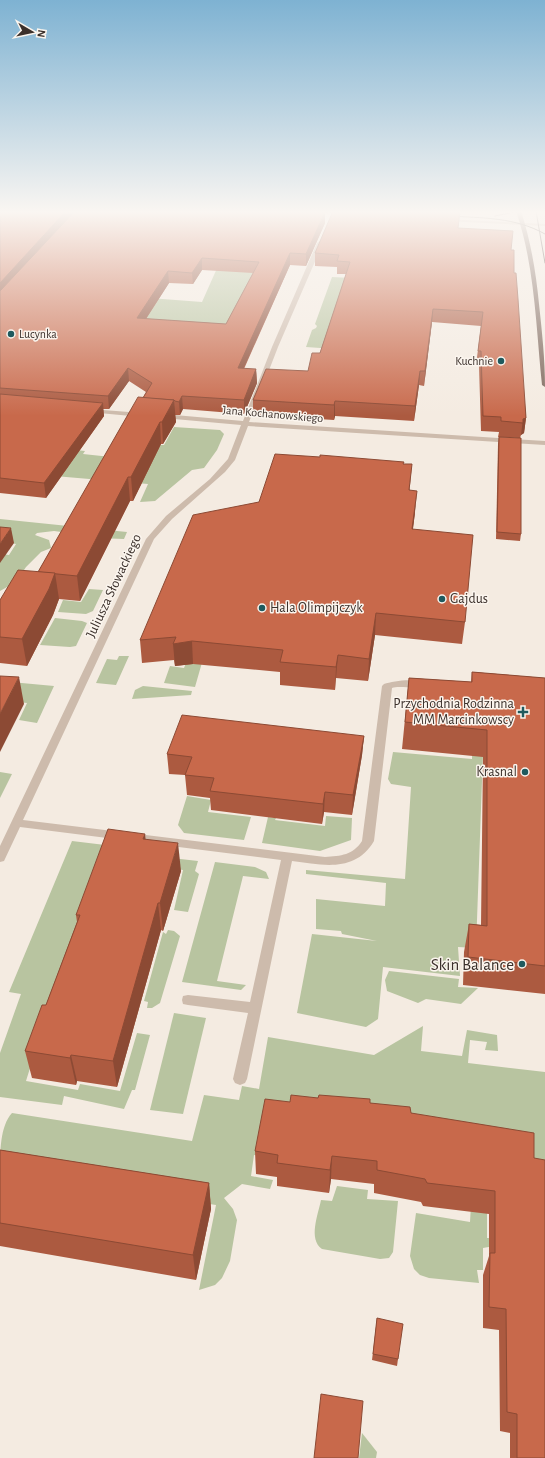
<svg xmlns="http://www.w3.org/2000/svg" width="545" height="1458" font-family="'Alegreya Sans',sans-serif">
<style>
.green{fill:#b8c4a0}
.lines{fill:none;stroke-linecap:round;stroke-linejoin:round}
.street{fill:#cdbbac;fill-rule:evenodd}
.primary{fill:#7d675c;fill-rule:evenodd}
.tram{stroke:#3b302b;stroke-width:1}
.wall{fill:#ac5a40;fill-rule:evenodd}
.shaded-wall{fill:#8c4a34}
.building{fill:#c8694b;stroke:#8c4a34;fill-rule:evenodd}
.poi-dot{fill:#1f5a5e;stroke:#fbf5ee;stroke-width:1.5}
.labels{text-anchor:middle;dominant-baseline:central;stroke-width:3;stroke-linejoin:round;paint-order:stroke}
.far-poi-label{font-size:12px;fill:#3b302b;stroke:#fbf5ee;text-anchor:start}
.far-street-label{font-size:12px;fill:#3b302b;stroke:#fbf5ee}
.street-label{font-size:14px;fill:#3b302b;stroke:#fbf5ee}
.poi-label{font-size:14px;fill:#3b302b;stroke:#fbf5ee;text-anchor:start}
.near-poi-label{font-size:17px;fill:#3b302b;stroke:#fbf5ee;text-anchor:end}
</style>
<rect width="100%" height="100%" fill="#f4ebe1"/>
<!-- green -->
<g class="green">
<polygon points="218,266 261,269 222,342 75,322 123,296 202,302"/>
<polygon points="332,277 371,279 349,350 306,347 312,330 316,328 317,326 315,324"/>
<polygon points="174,427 220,430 224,434 217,450 204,468 192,470 155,501 140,502 148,484 31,474 67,449 85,451 83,454 111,457 153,445 164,445"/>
<polygon points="0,519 117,531 127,532 124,539 72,537 69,533 54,531 37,533 35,535 49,540 51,548 41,552 26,567 16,582 0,591 0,558 2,554 9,555 16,544 0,541"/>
<polygon points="89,589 103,590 93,611 86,614 58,612 63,600 81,602"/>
<polygon points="55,618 82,621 87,623 76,646 70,647 40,645"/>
<polygon points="203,618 207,645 195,687 164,683 170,666 184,668"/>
<polygon points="119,656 129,656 116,685 96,683 107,659 117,660"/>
<polygon points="0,681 54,686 37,723 19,720 27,703 0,700"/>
<polygon points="143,686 192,691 191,695 132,699 135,690"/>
<polygon points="393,752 472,759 472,753 483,753 476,948 458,947 460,976 383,967 378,1019 366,1027 297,1013 312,934 377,941 342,934 341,931 316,929 316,899 385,906 386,883 306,874 306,870 405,879 411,787 391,784 388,779"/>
<polygon points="0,772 12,774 0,798"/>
<polygon points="187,796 211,800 208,812 251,817 244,840 184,833 178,825"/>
<polygon points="326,816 352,818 351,840 320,851 262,843 268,817 276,818 275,820 325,826"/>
<polygon points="72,841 130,848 43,1026 26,1081 78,1090 80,1084 120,1091 137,1033 150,1035 135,1090 132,1090 124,1109 64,1096 62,1105 0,1097 0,1053 21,994 9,992"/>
<polygon points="154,856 198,861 195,871 199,874 188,912 174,910 183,870 151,865"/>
<polygon points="215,862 255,867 266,872 269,879 243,876 217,981 246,985 241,990 182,982"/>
<polygon points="168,930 174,931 180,936 160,1003 152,1008 147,1008 148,1002 144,1001 163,932 166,934"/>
<polygon points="389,971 459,979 458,987 478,988 461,1004 426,999 418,1003 387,991 385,980"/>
<polygon points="174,1013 206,1018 183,1114 150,1110"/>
<path d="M 423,1026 L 421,1051 L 462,1056 L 467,1030 L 497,1035 L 498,1051 L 485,1050 L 487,1042 L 470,1040 L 468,1063 L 545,1072 L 545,1179 L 254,1155 L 251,1176 L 273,1180 L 270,1189 L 242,1184 L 224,1198 L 233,1209 L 237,1220 L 230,1261 L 222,1278 L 215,1285 L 199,1290 L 216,1205 L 0,1172 C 0,1152 0,1126 12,1113 L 192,1141 L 204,1095 L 239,1100 L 242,1086 L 259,1089 L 268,1037 L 374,1055 Z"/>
<path d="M 337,1186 L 368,1190 L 367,1199 L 398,1201 L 393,1252 L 389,1258 L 380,1259 L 322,1249 C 308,1239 318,1215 321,1200 L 332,1201 Z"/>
<polygon points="471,1205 487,1208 487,1238 494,1238 494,1246 483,1248 483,1270 477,1270 479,1283 429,1278 420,1275 414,1269 410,1256 416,1213 470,1222"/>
<polygon points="362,1433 377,1452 376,1458 359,1458"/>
</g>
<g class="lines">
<!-- street -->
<g class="street">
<polygon points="287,211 323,211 347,214 345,215"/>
<polygon points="443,219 545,224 545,226 445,221"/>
<path d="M 320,241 L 323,243 L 278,347 L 249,422 L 545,441 L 545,445 L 248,426 L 235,460 L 225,472 L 172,519 L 154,539 L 23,820 L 325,857 C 341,856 353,855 362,841 L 382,686 L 384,684 C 394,681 418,677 426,685 C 420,691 401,685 392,688 L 374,841 C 355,873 323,865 292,861 L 247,1079 L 245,1083 L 240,1085 L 235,1083 L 233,1079 L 248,1013 L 188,1005 L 183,1004 L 182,1000 L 183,996 L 188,995 L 250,1002 L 281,860 L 20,827 L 4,861 L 0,862 L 0,846 L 146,539 L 166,516 L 210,479 L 228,459 L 241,425 L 163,418 L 160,416 L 163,414 L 243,421 L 272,347 L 317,243 Z"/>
<polygon points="90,409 142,413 145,415 142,417 88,412 88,410"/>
</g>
<!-- primary -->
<path class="primary" d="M 516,211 L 521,211 C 531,242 536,273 539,304 C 542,332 545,359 545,387 L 542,385 C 536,328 535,266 516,211 Z"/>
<!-- tram -->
<g class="tram">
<polyline points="536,211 545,263"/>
<path d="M 449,216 C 482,218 515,217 545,234"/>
<polyline points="495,216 520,211"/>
</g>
</g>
<!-- wall -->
<g class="wall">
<path d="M 0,211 L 325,223 L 306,266 L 290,265 L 244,369 L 256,369 L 257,383 L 244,414 L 183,409 L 180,415 L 175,415 L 176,422 L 163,444 L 161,444 L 133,501 L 130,501 L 80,601 L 59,599 L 53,615 L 27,666 L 0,663 L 0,600 L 38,572 L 146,392 L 129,381 L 109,409 L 103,409 L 104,416 L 46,498 L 0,493 ZM 202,270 L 253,273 L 226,324 L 146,319 L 169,283 L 193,284 Z"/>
<polygon points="458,228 511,250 514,273 526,418 524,433 521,435 520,438 498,437 499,432 481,431 479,366 476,365 481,326 432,322 424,386 419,385 414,421 335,416 334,420 253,415 253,400 308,371 320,353 346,274 337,274 337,267 315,266 315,253"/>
<polygon points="499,437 521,534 520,541 496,539 498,444"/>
<polygon points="403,464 415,512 413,529 465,622 462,644 375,635 368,681 336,678 335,690 280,685 280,672 193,664 175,666 174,660 142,663 140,640 259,502"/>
<polygon points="472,672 545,678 545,994 463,985 464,952 469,924 481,925 483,757 402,749 409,678 471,682"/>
<polygon points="364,736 362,755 352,815 324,812 322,824 211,810 210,798 187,795 185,775 169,774 167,754"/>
<polygon points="146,840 181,871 163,931 161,930 117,1087 77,1081 76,1085 32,1078 25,1051 46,1005 77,922 76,915"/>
<polygon points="290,1102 370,1103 411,1113 534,1158 545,1458 510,1458 510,1433 500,1431 499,1330 483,1328 483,1275 489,1256 489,1214 423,1206 421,1202 374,1193 374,1184 331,1179 329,1193 277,1186 277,1177 256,1174 255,1151"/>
<polygon points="0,1150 209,1183 211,1209 196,1280 0,1246"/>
<polygon points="377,1318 398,1359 397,1366 372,1360"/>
</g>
<!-- shaded-wall -->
<g class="shaded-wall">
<polygon points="66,211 74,211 0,297 0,283"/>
<polygon points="325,212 325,223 306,266 306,254"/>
<polygon points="290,253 290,265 238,381 238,368"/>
<polygon points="202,258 202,270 193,284 192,273"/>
<polygon points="168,271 169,283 138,331 137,318"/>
<polygon points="433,309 432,322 424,386 425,371"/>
<polygon points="128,368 129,381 109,409 108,396"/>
<polygon points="256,369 257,383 244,414 244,400"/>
<polygon points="420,371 419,385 414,421 415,406"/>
<polygon points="182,396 183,409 180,415 179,402"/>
<polygon points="174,400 176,422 163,444 162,422"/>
<polygon points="335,401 335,416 334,420 334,405"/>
<polygon points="103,403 104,416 46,498 44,483"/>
<polygon points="526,418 524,433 521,435 523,419"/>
<polygon points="160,422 161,444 133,501 131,477"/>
<polygon points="412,464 410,485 407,510 409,490"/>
<polygon points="128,477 130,501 80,601 77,576"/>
<polygon points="417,491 415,512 410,551 412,529"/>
<polygon points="11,528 14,543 0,563 0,544"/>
<polygon points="55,573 59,599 53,615 27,666 22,639"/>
<polygon points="376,613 375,635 368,681 369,659"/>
<polygon points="192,641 193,664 175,666 173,644"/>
<polygon points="338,655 336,678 335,690 336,667"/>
<polygon points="19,677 24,704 0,752 0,714"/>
<polygon points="364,736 362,755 352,815 353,795"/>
<polygon points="325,792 324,812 322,824 323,804"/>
<polygon points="145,834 148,861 143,839"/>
<polygon points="178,843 181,871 163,931 160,903"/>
<polygon points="158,903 161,930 117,1087 113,1061"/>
<polygon points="71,1055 77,1081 76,1085 70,1058"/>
<polygon points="332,1156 331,1179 329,1193 330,1170"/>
<polygon points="209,1183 211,1209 196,1280 193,1255"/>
</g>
<!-- building -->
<g class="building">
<polygon points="0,211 66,211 0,283"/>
<path d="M 75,211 L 325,212 L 306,254 L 290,253 L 238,368 L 256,369 L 244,400 L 182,396 L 179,402 L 175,401 L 174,400 L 143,398 L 152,383 L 128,368 L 108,396 L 0,388 L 0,291 ZM 202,258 L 259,262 L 226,324 L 137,318 L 168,271 L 192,273 Z"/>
<polygon points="333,211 460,211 458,228 513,231 511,250 514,250 514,273 516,273 518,299 526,418 523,419 523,423 501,421 501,417 483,416 481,351 478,351 483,312 433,309 425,371 420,371 415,406 335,401 334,405 253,400 266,369 308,371 312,353 320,353 350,262 337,261 339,255 315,253"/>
<polygon points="0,394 103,403 44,483 0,478"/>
<polygon points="138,397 174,400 162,422 160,422 131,477 128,477 77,576 38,572"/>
<polygon points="499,437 521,438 521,534 497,532"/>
<polygon points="275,454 320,457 320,455 404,462 403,464 412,464 409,490 417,491 412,529 473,535 465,622 376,613 369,659 338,655 336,667 280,662 283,650 192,641 173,644 176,637 140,640 193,515 259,502"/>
<polygon points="0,527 11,528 0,544"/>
<polygon points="18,570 55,573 49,589 22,639 0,637 0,600"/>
<polygon points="472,672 545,678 545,966 468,957 469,924 487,926 487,730 405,722 409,678 472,682"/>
<polygon points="0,676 19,677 0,714"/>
<polygon points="182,715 364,736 353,795 325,792 323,804 210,791 214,778 185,775 192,757 167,754"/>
<polygon points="108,829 145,834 143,839 178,843 160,903 158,903 113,1061 71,1055 70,1058 25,1051 42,1005 46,1005 80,915 76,915"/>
<polygon points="291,1095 318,1098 319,1095 370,1099 370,1103 410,1107 411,1113 534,1133 534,1158 545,1160 545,1458 517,1458 517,1414 507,1412 506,1309 489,1307 490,1253 495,1253 495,1191 427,1183 425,1179 377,1170 377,1161 332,1156 330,1170 277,1163 278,1155 255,1151 265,1099 290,1102"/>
<polygon points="0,1150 209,1183 193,1255 0,1223"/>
<polygon points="377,1318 403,1324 398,1359 373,1354"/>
<polygon points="321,1394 363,1401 358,1458 314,1458"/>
</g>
<!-- sky -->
<linearGradient id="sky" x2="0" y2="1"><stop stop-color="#7eb2d2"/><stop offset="0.51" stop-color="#faf6f2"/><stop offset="1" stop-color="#faf6f2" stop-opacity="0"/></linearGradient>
<rect width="545" height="416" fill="url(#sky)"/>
<!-- markers -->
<g class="poi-dot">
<circle cx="11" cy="334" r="4"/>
<circle cx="501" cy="361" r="4"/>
<circle cx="442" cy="599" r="4"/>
<circle cx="262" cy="608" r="4"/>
<path d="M521 706h4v4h4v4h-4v4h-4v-4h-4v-4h4z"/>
<circle cx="525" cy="772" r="4"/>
<circle cx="522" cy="964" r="4"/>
</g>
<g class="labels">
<!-- far-poi labels -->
<g class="far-poi-label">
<text x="19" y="334">Lucynka</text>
<text x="493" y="361" text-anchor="end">Kuchnie</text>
</g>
<!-- far-street labels -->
<g class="far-street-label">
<text transform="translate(273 414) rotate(5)">Jana Kochanowskiego</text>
</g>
<!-- street labels -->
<g class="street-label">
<text transform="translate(114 586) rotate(-65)">Juliusza Słowackiego</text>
</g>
<!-- poi labels -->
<g class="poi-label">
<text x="450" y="599">Gajdus</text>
<text x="270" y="608">Hala Olimpijczyk</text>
<text x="514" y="704" text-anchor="end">Przychodnia Rodzinna<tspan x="514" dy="16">MM Marcinkowscy</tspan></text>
<text x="517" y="772" text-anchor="end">Krasnal</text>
</g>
<!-- near-poi labels -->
<g class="near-poi-label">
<text x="514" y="964">Skin Balance</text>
</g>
</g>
<!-- north arrow -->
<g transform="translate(32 32) rotate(99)" stroke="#fbf5ee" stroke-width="3" paint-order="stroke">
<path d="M0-3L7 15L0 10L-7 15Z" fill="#3b302b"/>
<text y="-6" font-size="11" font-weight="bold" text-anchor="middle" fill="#3b302b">N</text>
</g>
</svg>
